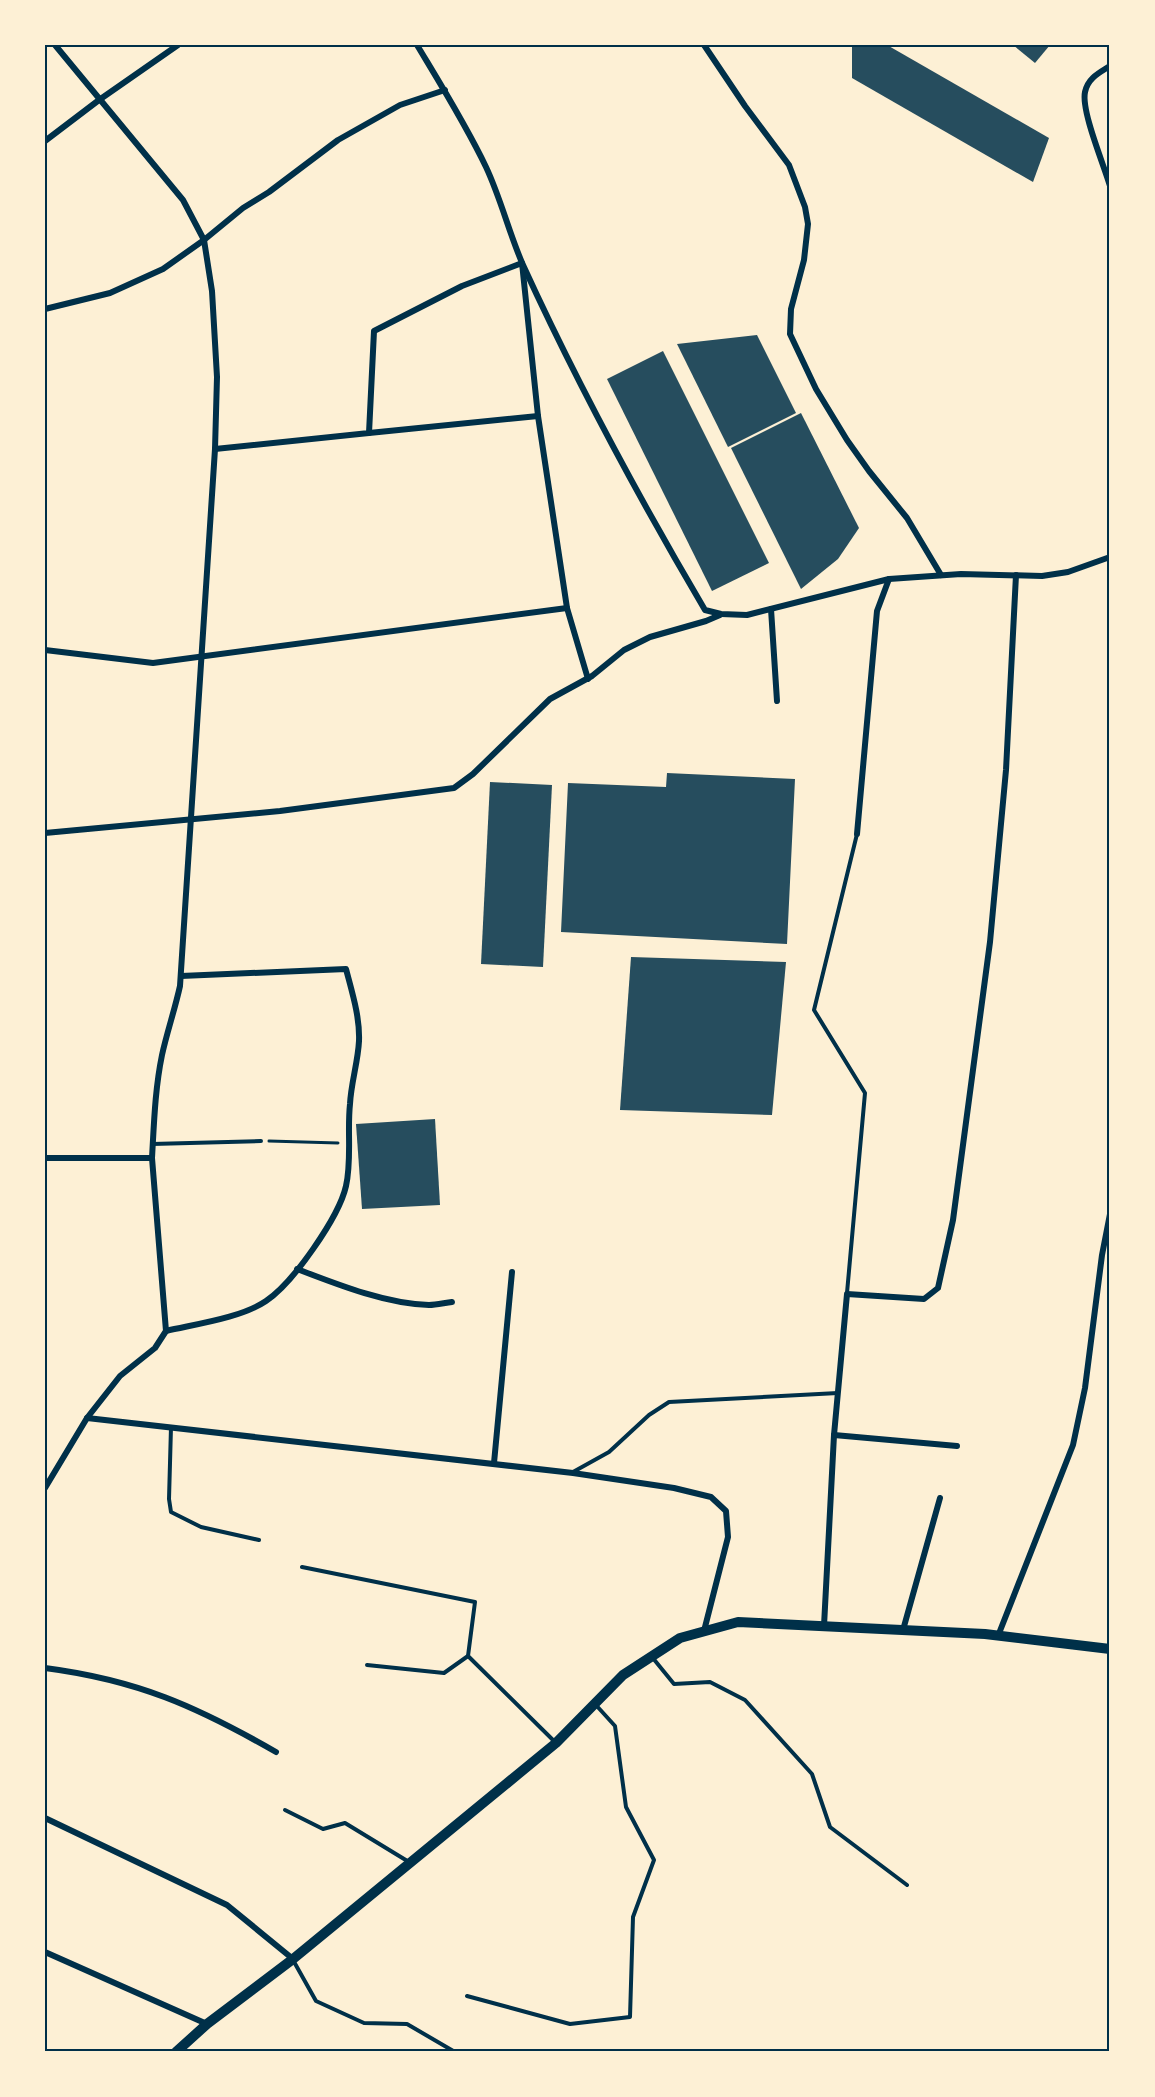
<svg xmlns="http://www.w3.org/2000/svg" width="1155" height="2097" font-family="'Public Sans',sans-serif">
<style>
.building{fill:#264d5e}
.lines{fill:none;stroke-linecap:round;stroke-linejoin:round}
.path{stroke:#003049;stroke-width:3}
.service{stroke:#003049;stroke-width:4}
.minor{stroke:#003049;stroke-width:6}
.secondary{stroke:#003049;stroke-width:10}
.neatline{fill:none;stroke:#003049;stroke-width:2}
</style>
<rect width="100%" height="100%" fill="#fdf0d5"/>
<!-- building -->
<g class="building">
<polygon points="852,45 887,45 1049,138 1033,182 852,78"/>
<polygon points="1013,45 1050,45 1035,63"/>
<polygon points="757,335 796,413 728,447 677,344"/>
<polygon points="663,351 769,563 712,591 607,379"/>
<polygon points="801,413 859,528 838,559 801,589 731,448"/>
<polygon points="667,773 795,779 787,944 561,932 568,783 666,787"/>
<polygon points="490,782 552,785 543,967 481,964"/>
<polygon points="631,957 786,962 772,1115 620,1110"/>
<polygon points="435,1119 440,1205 362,1209 356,1124"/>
</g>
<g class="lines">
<!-- path -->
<polyline class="path" points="269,1141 338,1143"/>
<!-- service -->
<g class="service">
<polyline points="152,1144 261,1141"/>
<polyline points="847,1293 865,1093 814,1010 857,834"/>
<polyline points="171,1427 169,1499 171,1512 201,1527 259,1540"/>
<polyline points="573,1472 609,1452 649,1415 669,1402 838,1393"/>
<polyline points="302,1567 475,1602 468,1656 555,1742"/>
<polyline points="652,1657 674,1684 710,1682 745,1700 812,1774 830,1827 907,1885"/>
<polyline points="367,1665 444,1673 468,1656"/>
<polyline points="285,1810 323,1829 345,1823 409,1862"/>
<polyline points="293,1960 316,2001 364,2023 407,2024 455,2052"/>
<polyline points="467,1996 570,2024 630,2017 633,1917 654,1860 626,1807 615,1726 595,1704"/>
</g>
<!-- minor -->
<g class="minor">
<path d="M 417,45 C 441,85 466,125 486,167 C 501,199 509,233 523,265 C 577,383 639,498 705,610 L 721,614 L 747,615 L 889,579 L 961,574 L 1042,576 L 1068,572 L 1110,557"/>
<polyline points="704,45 745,106 789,165 805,207 808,224 804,260 791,309 790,334 816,389 847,440 869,471 907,518 941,575"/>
<path d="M 1110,66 C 1099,73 1088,78 1085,92 C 1081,111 1104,165 1110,186"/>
<polyline points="45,141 99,100 178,45"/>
<polyline points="45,309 110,293 163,269 204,240 243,208 269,192 338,140 400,105 445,90"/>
<polyline points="369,433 538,416"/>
<polyline points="215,449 369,433 374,331 462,286 522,263 538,416 567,608 588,679"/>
<polyline points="771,609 777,701"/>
<polyline points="45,650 153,663 567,608"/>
<polyline points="45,833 280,811 454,788 473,774 550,699 592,676 624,650 650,637 706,621 720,615"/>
<polyline points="857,834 877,611 889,579"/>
<polyline points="45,1158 152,1158"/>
<path d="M 297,1269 C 336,1284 386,1304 429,1305 C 436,1305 444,1303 452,1302"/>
<path d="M 166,1331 C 196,1324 241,1318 266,1301 C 293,1283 339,1217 346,1186 C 352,1160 347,1131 350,1104 C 351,1083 358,1062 359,1041 C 360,1017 352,992 346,969 L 181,976"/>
<polyline points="87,1418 573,1473 674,1488 711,1497 726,1511 728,1537 704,1631"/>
<polyline points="834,1435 957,1446"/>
<polyline points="494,1463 512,1272"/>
<path d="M 45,1488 L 87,1418 L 120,1376 L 155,1348 L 166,1331 L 152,1158 C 154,1123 155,1089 162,1055 C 167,1032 175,1009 180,986 L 215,449 L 217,377 L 212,291 L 204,240 L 183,200 L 55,45"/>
<polyline points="824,1626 834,1435 847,1294 924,1299 938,1288 953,1220 990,942 1006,770 1016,575"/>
<polyline points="903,1630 940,1498"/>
<polyline points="998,1636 1073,1445 1085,1388 1102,1255 1110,1214"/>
<path d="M 45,1668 C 137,1680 196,1706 276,1752"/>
<polyline points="45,1818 227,1905 293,1959"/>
<polyline points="45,1952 207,2024"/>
</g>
<!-- secondary -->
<polyline class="secondary" points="176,2052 207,2024 293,1959 556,1743 623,1675 680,1638 738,1622 985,1634 1110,1649"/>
</g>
<!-- border -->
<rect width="1155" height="2097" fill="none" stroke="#fdf0d5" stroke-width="93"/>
<rect x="46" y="46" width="1062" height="2004" class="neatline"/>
</svg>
